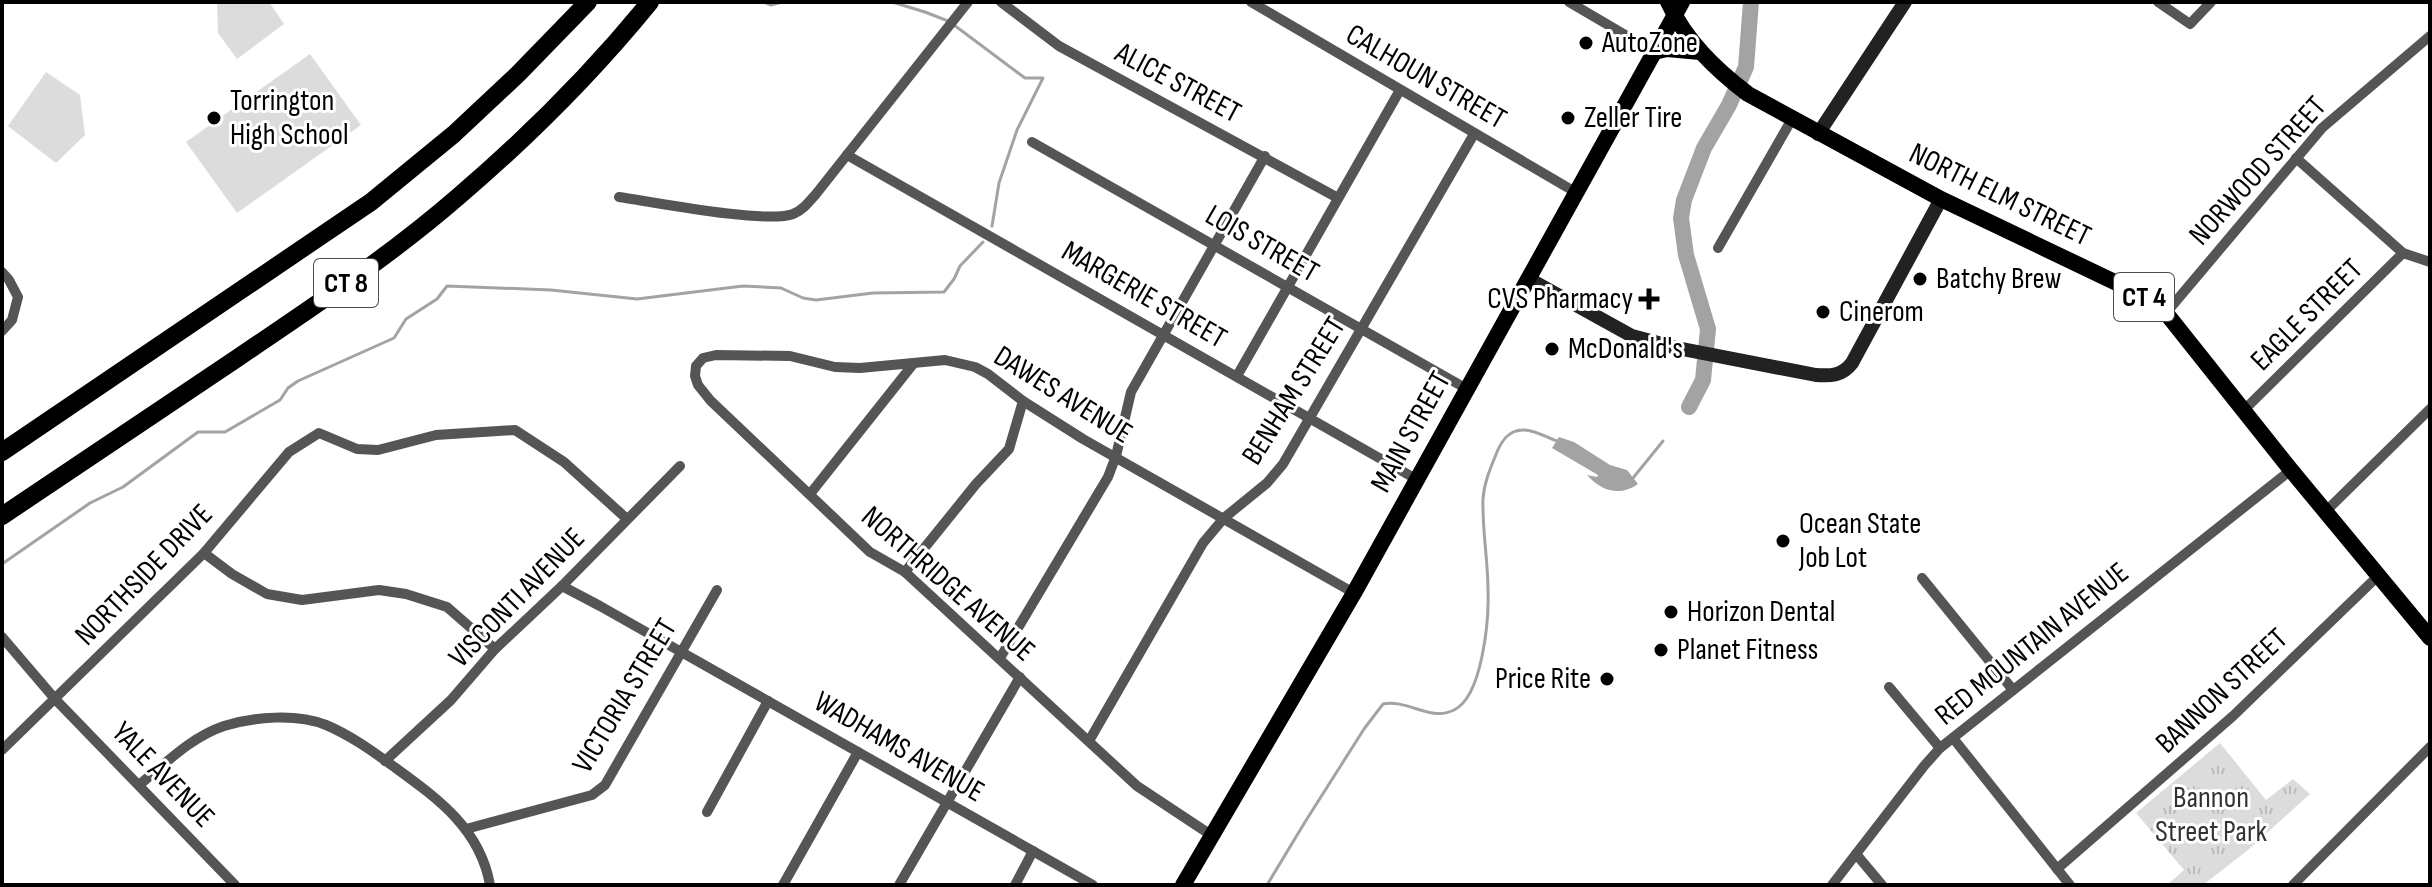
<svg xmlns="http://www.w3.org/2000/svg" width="2432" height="887" font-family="'Sofia Sans Condensed',sans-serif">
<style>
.grass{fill:#dcdcdc}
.park{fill:url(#park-tufts)}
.water{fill:#a3a3a3}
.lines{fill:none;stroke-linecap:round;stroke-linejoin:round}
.stream{stroke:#a3a3a3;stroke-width:3}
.river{stroke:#a3a3a3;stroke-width:16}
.minor{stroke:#555;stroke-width:10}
.secondary{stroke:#222;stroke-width:14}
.primary{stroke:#000;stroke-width:16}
.motorway{stroke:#000;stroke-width:18}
.poi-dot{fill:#000;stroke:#fff;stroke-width:3}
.labels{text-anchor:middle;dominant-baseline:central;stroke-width:6;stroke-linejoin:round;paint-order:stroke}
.shield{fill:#fff;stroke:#4c4c4c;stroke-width:2}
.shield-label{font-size:28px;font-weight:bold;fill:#000}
.poi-label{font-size:30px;fill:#000;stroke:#fff;text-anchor:start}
.street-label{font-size:30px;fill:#000;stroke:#fff}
.park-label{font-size:30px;fill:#333;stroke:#fff}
</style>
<defs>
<pattern id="park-tufts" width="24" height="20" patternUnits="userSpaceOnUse" patternTransform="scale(2)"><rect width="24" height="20" fill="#dcdcdc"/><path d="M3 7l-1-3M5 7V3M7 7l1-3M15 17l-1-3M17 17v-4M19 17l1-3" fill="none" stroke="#bbb"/></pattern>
</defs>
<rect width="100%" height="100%" fill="#fff"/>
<!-- grass -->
<g class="grass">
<polygon points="217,2 269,2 284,24 237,59 218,33"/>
<polygon points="310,54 361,125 237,213 186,142"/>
<polygon points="46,72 80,95 85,135 56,163 8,126"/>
</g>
<!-- park -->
<polygon class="park" points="2220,743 2266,800 2293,779 2310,794 2248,850 2203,885 2167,885 2184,870 2136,813"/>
<!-- water -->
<path class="water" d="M 1559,437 L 1574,442 L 1610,465 L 1627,470 L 1638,484 C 1620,497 1601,491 1587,475 L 1597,477 L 1598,475 L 1552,448 Z"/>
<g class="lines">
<!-- stream -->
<g class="stream">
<polyline points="764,2 771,5 782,2"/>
<polyline points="892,2 925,12 948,21"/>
<polyline points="954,25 1025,78 1043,78 1017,130 999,183 992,226"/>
<polyline points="1630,478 1633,478 1663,441"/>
<polyline points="2,564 90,503 123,487 198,432 225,432 280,400 288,388 298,381 394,338 406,319 437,299 447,286 551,290 637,299 743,286 781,288 803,298 816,300 873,293 944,292 954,279 960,266 983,242"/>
<path d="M 1267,885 L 1305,822 L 1364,729 L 1383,704 C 1408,699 1430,722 1454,710 C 1483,696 1489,618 1488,590 C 1488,560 1482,529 1483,499 C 1484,482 1491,467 1497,452 C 1502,440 1509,430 1523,430 C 1533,429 1548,438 1557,441"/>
</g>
<!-- river -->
<polyline class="river" points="1689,407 1703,380 1708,329 1686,255 1681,218 1684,200 1704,148 1729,105 1746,67 1751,2"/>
<!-- minor -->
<g class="minor">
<polyline points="1001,2 1059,46 1338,198"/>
<polyline points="1251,2 1577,193"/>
<polyline points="1569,2 1627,36"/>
<polyline points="2158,2 2190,24 2211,2"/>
<polyline points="1032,142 1467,389"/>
<polyline points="847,155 1416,479"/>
<polyline points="2296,158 2403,253 2430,262"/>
<path d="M 619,197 C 653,202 766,224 793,214 C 803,210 809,202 816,194 L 968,2"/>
<polyline points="1718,248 1792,119"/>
<polyline points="2,272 9,280 18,297 12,320 2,331"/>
<polyline points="2166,313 2322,128 2430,36"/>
<polyline points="1237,376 1400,90"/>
<polyline points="2244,410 2403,253"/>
<polyline points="810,494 914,363"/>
<polyline points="2326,511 2430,409"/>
<polyline points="204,553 232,574 267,594 302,600 379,590 406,594 447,607 495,649"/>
<polyline points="905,572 976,484 1009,449 1023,401"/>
<polyline points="1922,578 2013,690"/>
<polyline points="562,586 600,606 1093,885"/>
<polyline points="2,637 55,699 235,885"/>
<polyline points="1000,658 1108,477 1116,456 1131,392 1265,156"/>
<polyline points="1889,687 1940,748"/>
<polyline points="1953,738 2070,885"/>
<polyline points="1089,741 1203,543 1224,518 1267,483 1283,464 1474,134"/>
<polyline points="2,750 204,553 289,452 319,433 357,449 378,450 436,435 515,430 564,462 627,519"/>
<polyline points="385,761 451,700 495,649 562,586 680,466"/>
<path d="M 139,785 C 165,764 191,737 224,726 C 253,717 296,713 326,725 C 350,735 372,751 393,766 C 437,798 480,828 490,885"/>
<polyline points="707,812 768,701"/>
<polyline points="466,829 592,795 605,785 717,590"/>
<polyline points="1211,835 1137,786 905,572 870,552 710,400 698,385 695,376 696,366 703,358 716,355 790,356 835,367 860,368 945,360 975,367 988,374 1023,401 1083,439 1354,593"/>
<polyline points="1856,854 1882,885"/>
<polyline points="2057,869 2233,716 2379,575"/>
<polyline points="783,885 858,752"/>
<polyline points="899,885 1020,677"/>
<polyline points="1015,885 1033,851"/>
<polyline points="1832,885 1924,766 1940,748 2291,470"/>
<polyline points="2293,885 2430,747"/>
</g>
<!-- secondary -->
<g class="secondary">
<polyline points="1818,134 1905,2"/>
<path d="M 1529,279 L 1632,336 L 1677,348 L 1816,375 C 1831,376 1842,376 1852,363 L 1941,199"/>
</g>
<!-- primary -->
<g class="primary">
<path d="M 1668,2 C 1686,41 1715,69 1748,94 L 1941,199 L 2123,286 L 2147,299 L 2166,313 L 2291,470 L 2430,638"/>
<polyline points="1654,52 1667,49 1700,52"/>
<polyline points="1183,885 1354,593 1682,2"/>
</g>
<!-- motorway -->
<g class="motorway">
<polyline points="2,452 371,202 454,134 518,74 588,2"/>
<path d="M 2,516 C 81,463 160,410 239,357 C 314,306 390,256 459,196 C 528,137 593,72 650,2"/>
</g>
</g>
<!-- markers -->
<g class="poi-dot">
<circle cx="1586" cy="43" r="8"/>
<circle cx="214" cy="118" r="8"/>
<circle cx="1568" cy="118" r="8"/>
<circle cx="1920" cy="279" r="8"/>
<path d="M1645 287h8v8h8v8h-8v8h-8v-8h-8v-8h8z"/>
<circle cx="1823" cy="312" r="8"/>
<circle cx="1552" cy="349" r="8"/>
<circle cx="1783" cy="541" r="8"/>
<circle cx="1671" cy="612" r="8"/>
<circle cx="1661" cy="650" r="8"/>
<circle cx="1607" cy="679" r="8"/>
</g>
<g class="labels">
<!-- shield labels -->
<g class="shield">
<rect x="314" y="259" width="64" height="48" rx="6"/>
<rect x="2114" y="273" width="60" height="48" rx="6"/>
</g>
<g class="shield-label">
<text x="346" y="283">CT 8</text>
<text x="2144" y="297">CT 4</text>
</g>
<!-- poi labels -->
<g class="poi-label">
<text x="1602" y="43">AutoZone</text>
<text x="230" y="101">Torrington<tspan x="230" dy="34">High School</tspan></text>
<text x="1584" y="118">Zeller Tire</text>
<text x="1936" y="279">Batchy Brew</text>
<text x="1633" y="299" text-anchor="end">CVS Pharmacy</text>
<text x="1839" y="312">Cinerom</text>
<text x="1568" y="349">McDonald's</text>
<text x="1799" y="524">Ocean State<tspan x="1799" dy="34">Job Lot</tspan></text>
<text x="1687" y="612">Horizon Dental</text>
<text x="1677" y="650">Planet Fitness</text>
<text x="1591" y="679" text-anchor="end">Price Rite</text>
</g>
<!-- street labels -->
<g class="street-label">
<text transform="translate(1426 77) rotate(30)">CALHOUN STREET</text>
<text transform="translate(1178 83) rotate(28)">ALICE STREET</text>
<text transform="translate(2258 171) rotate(-48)">NORWOOD STREET</text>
<text transform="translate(2000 195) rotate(26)">NORTH ELM STREET</text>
<text transform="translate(1262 244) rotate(30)">LOIS STREET</text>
<text transform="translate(1144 295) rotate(30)">MARGERIE STREET</text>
<text transform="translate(2307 315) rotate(-45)">EAGLE STREET</text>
<text transform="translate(1294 391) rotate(-58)">BENHAM STREET</text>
<text transform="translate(1063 395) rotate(32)">DAWES AVENUE</text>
<text transform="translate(1411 432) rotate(-61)">MAIN STREET</text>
<text transform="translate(144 575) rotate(-46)">NORTHSIDE DRIVE</text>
<text transform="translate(948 584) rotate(41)">NORTHRIDGE AVENUE</text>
<text transform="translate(517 598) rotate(-46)">VISCONTI AVENUE</text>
<text transform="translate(2032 644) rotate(-39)">RED MOUNTAIN AVENUE</text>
<text transform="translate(2222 691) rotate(-43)">BANNON STREET</text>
<text transform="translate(625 696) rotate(-59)">VICTORIA STREET</text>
<text transform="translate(899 747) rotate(30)">WADHAMS AVENUE</text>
<text transform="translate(163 775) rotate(46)">YALE AVENUE</text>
</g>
<!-- park labels -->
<g class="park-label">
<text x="2211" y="798">Bannon<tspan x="2211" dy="34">Street Park</tspan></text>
</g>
</g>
<!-- border -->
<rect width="2432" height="887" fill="none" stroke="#000000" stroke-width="8"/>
</svg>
